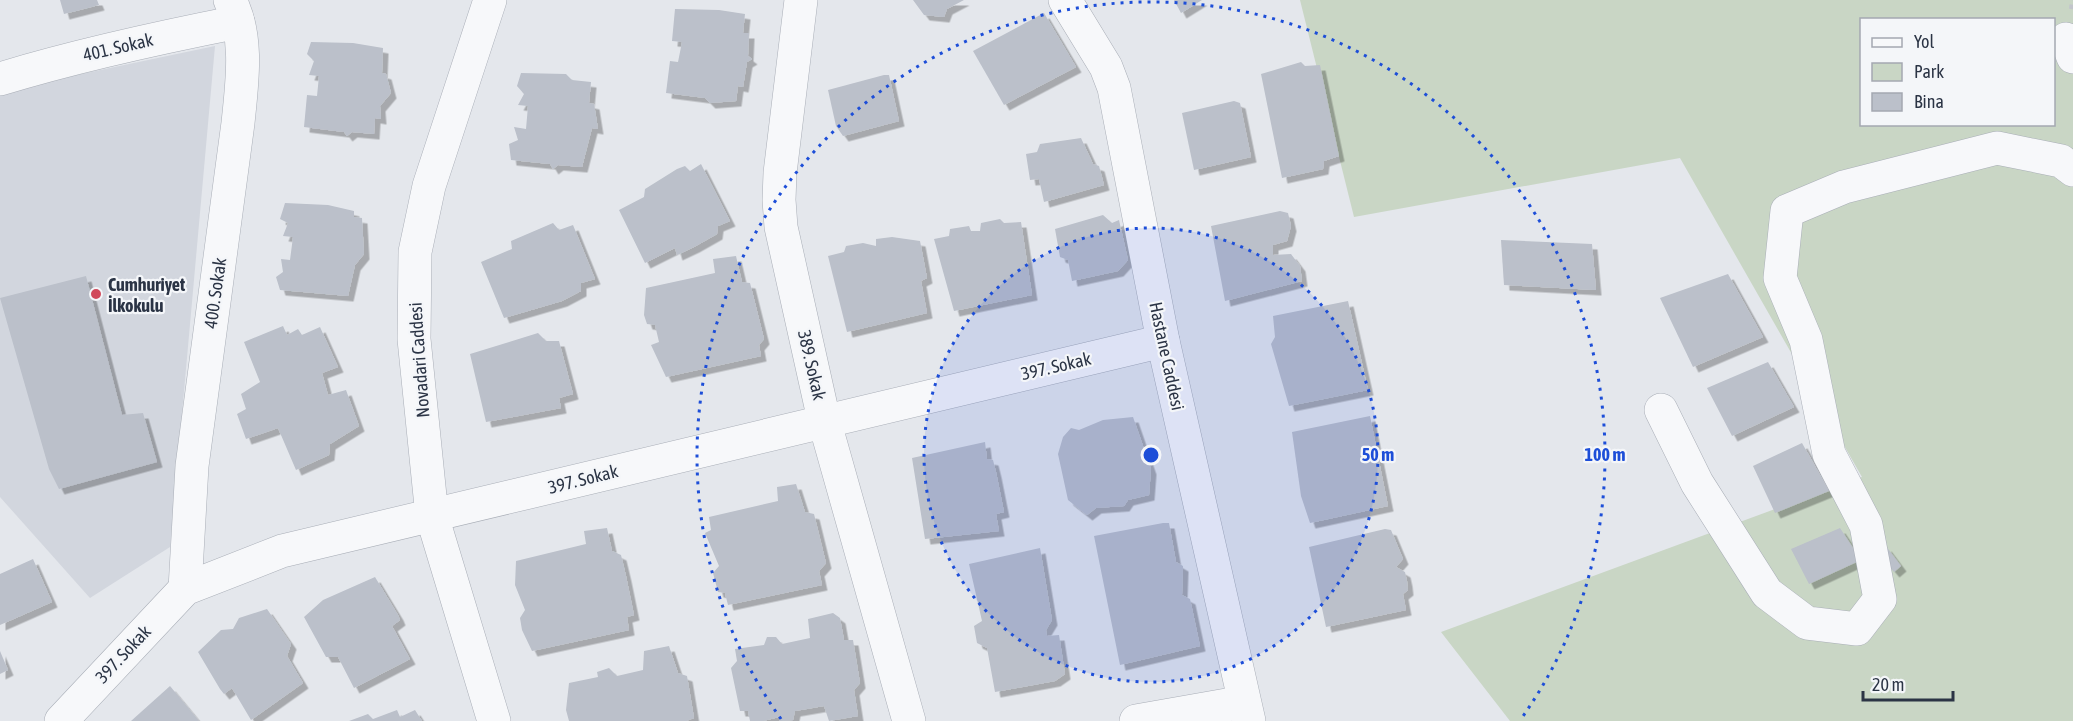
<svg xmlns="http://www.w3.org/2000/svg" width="2073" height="721" font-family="'Asap Condensed',sans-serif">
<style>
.built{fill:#d2d6de}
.green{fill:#c9d6c5;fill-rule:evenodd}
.building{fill:#bbc0ca;filter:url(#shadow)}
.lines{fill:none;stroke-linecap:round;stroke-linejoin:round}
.minor-casing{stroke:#a9aeb7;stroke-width:34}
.path{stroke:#c2c5cb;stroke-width:4;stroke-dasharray:4.5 4.5;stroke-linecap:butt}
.minor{stroke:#f7f8fa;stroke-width:33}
.ring{fill:none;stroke:#1d4ed8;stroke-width:3;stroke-dasharray:3 6}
.poi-dot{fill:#d1495b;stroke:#f4f6f9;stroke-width:2}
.labels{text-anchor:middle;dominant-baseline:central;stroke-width:4.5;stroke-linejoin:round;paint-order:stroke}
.street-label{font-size:18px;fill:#2b3445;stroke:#f4f6f9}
.poi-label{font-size:18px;font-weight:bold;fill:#2b3445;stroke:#f4f6f9;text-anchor:start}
.centre{fill:#1d4ed8;stroke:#f4f6f9;stroke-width:3}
.ring-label{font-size:18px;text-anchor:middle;font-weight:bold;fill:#1d4ed8;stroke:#f4f6f9;stroke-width:4.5;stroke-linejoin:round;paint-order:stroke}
</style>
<defs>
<filter id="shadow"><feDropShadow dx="5.5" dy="5.5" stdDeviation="0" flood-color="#0004"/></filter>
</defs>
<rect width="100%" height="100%" fill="#e4e7ec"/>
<!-- built -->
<polygon class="built" points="215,46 170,547 90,598 0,497 0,91"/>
<!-- green -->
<path class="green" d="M 1300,0 L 2073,0 L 2073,721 L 1510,721 L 1441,632 L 1862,477 L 1680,158 L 1354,217 ZM 1862,20 L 2054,20 L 2054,124 L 1862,124 Z"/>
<!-- building -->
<g class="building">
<polygon points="60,0 97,0 99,5 64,14"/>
<polygon points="913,0 964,0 947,9 944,17 924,15"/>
<polygon points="1174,0 1202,0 1181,13"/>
<polygon points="675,9 719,10 745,14 743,33 749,33 748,56 752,59 747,62 743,87 738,86 736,101 710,103 705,98 666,93 670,61 678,62 682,42 672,41"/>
<polygon points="1044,13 1076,67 1004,105 973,51"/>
<polygon points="311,42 353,43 383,48 382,73 386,74 391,93 380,106 381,119 375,118 374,134 352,132 347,136 344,132 304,127 307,95 317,96 319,76 309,75 314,61 307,54"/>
<polygon points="1301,62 1305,66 1320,65 1339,156 1324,161 1323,169 1282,178 1261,74"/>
<polygon points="521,73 566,74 572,80 591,82 589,103 594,104 598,129 592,128 582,167 558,165 553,169 550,164 511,160 509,144 518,140 514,127 526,129 528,106 518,105 524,94 517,86"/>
<polygon points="884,75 889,75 899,121 843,136 836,126 828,90"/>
<polygon points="1234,101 1240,103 1251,157 1194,170 1182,113"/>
<polygon points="1081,138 1093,164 1099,166 1104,185 1044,202 1039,179 1030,180 1026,154 1037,152 1040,144"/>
<polygon points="701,164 730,221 718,226 717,234 694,247 677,255 675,248 645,263 619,210 644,197 645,189 677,169 685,166 690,171"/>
<polygon points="285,203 328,205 354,211 354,217 362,218 364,254 355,265 348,296 280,290 276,277 283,272 281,259 290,260 293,237 283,236 288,223 280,219"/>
<polygon points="1280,211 1288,213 1291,226 1287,241 1273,245 1273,255 1291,254 1300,266 1302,281 1225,301 1211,226"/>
<polygon points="1103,215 1112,223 1119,220 1128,260 1118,271 1072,281 1068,260 1060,257 1055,229"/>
<polygon points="1000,219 1004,223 1021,222 1032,295 954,311 934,239 949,236 950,229 969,226 971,231 980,231 981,223"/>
<polygon points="553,223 559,230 573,225 595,279 581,283 581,291 562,301 504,318 481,262 512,249 511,241"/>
<polygon points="892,237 920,241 927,278 921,281 927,313 847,332 828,256 844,252 846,246 863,243 876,246 876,239"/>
<polygon points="1501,240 1592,244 1596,290 1504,285"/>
<polygon points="736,256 742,282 750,283 764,339 759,345 761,356 666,377 651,345 659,342 655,325 647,324 644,315 646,288 715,273 713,259"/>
<polygon points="1728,274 1763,337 1693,367 1660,298"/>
<polygon points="86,276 122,415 143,413 157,462 59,489 49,469 0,298"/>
<polygon points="1348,301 1368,390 1289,406 1271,344 1275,337 1273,316"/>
<polygon points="283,326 287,335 298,329 302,335 320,327 338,367 322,373 328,395 346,390 359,426 330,444 329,455 296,470 278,428 246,439 237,414 246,409 241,394 260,382 244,342"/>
<polygon points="538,333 546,341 559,341 573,394 559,398 561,408 486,422 470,354"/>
<polygon points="1768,362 1794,407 1732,436 1707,388"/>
<polygon points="1370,416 1388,506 1310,523 1301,496 1292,432"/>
<polygon points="1133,417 1151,469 1149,495 1128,500 1124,506 1096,508 1087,515 1068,500 1058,454 1063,437 1071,428 1079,430 1103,420"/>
<polygon points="985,442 987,459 993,460 996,472 1004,512 996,514 999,531 925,539 912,458"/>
<polygon points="1802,443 1829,491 1775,513 1753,466"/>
<polygon points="796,484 805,512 814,514 826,563 819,571 822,585 728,605 725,593 718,592 713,573 719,566 705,533 711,530 709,517 778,501 777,487"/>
<polygon points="1163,523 1169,523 1176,562 1183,566 1182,595 1190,599 1200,646 1120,665 1094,536"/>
<polygon points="607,528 612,551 621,555 626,576 634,615 627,617 629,630 532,651 522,630 520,618 525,610 515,585 516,561 586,544 584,531"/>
<polygon points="1840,528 1861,560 1809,584 1791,549"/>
<polygon points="1385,529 1391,530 1403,559 1396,567 1405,572 1407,581 1408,590 1403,594 1406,610 1326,627 1309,547"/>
<polygon points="1886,546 1901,566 1894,572 1879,554"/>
<polygon points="1040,548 1052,620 1046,630 1047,636 1059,635 1065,674 1055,681 995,692 987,648 977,643 974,626 982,621 969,564"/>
<polygon points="33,559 52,602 0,625 0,574"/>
<polygon points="375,577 398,615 400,620 392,626 410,659 354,688 338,657 326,657 304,617 323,600"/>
<polygon points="267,609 291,644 287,656 303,683 251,720 232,688 224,694 220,689 198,652 221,630 233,629 239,618"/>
<polygon points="833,613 840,618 844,640 853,640 860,683 854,690 858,716 829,721 824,706 795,711 793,720 780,721 779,717 763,721 750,721 748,711 740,711 731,668 737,661 735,649 764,645 767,637 776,637 782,644 810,638 808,619"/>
<polygon points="669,646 678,673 687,676 694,718 686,721 569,721 566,710 569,683 598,677 597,672 609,668 617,676 643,670 644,651"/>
<polygon points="0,651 8,670 0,674"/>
<polygon points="170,686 199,721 131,721"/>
<polygon points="397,710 400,717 415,710 422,721 349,721 368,714 373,719"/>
</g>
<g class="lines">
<!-- minor casing -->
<g class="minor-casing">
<g id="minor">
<polyline points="490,0 429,186 415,252 414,339 432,516 494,721"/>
<polyline points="801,0 780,173 779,200 781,227 824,420 909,721"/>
<polyline points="1065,0 1106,67 1114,88 1163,341 1249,721"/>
<polyline points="2066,39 2073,57"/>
<path d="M 0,79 C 78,55 157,38 238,22"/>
<polyline points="1661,410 1697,483 1767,593 1807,623 1857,629 1880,599 1866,525 1829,454 1806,340 1780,278 1787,211 1844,187 1997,148 2061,161 2073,170"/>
<path d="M 185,589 L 192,466 L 238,123 C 242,83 249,37 230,0"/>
<polyline points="61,721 185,589 282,551 1163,341"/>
<polyline points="1136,721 1244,702"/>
</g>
</g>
<!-- path -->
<polyline class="path" points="2071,9 2072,0"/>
<!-- minor -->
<use href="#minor" class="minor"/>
</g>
<!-- distance rings -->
<circle cx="1151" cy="455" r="227" fill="#1d4ed8" fill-opacity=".12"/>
<g class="ring">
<circle cx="1151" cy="455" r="227"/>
<path d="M781 719A454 454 0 1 1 1521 719"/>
</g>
<!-- markers -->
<circle class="poi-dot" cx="96" cy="294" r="6"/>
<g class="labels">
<!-- street labels -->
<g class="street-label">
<text transform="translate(118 47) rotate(-13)">401. Sokak</text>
<text transform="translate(215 293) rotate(-82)">400. Sokak</text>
<text transform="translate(1167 356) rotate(78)">Hastane Caddesi</text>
<text transform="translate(419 360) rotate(-94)">Novadari Caddesi</text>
<text transform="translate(812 365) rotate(77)">389. Sokak</text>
<text transform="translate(1056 366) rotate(-13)">397. Sokak</text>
<text transform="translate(583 479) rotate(-14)">397. Sokak</text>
<text transform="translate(123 654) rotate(-47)">397. Sokak</text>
</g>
<!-- poi labels -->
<g class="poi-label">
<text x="108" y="284">Cumhuriyet<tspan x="108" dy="21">İlkokulu</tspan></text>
</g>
</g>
<circle cx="1151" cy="455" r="9" class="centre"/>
<g class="ring-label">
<text x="1378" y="461">50 m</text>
<text x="1605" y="461">100 m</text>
</g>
<!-- legend -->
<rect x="1860" y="18" width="195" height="108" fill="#f4f6f9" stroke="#a4a8b1" stroke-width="1.5"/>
<rect x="1872" y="38" width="30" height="9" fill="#f7f8fa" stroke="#a4a8b1" stroke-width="1.5"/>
<text x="1914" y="48" font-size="18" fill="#2b3445">Yol</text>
<rect x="1872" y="63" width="30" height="18" fill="#c9d6c5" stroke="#a4a8b1" stroke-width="1.5"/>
<text x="1914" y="78" font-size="18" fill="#2b3445">Park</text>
<rect x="1872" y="93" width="30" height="18" fill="#bbc0ca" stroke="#a4a8b1" stroke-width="1.5"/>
<text x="1914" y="108" font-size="18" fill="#2b3445">Bina</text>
<!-- scale -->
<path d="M1863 691v9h90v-9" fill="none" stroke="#2b3445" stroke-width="3"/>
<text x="1872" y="691" font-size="18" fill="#2b3445" stroke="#f4f6f9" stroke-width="4.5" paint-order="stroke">20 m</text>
</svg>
